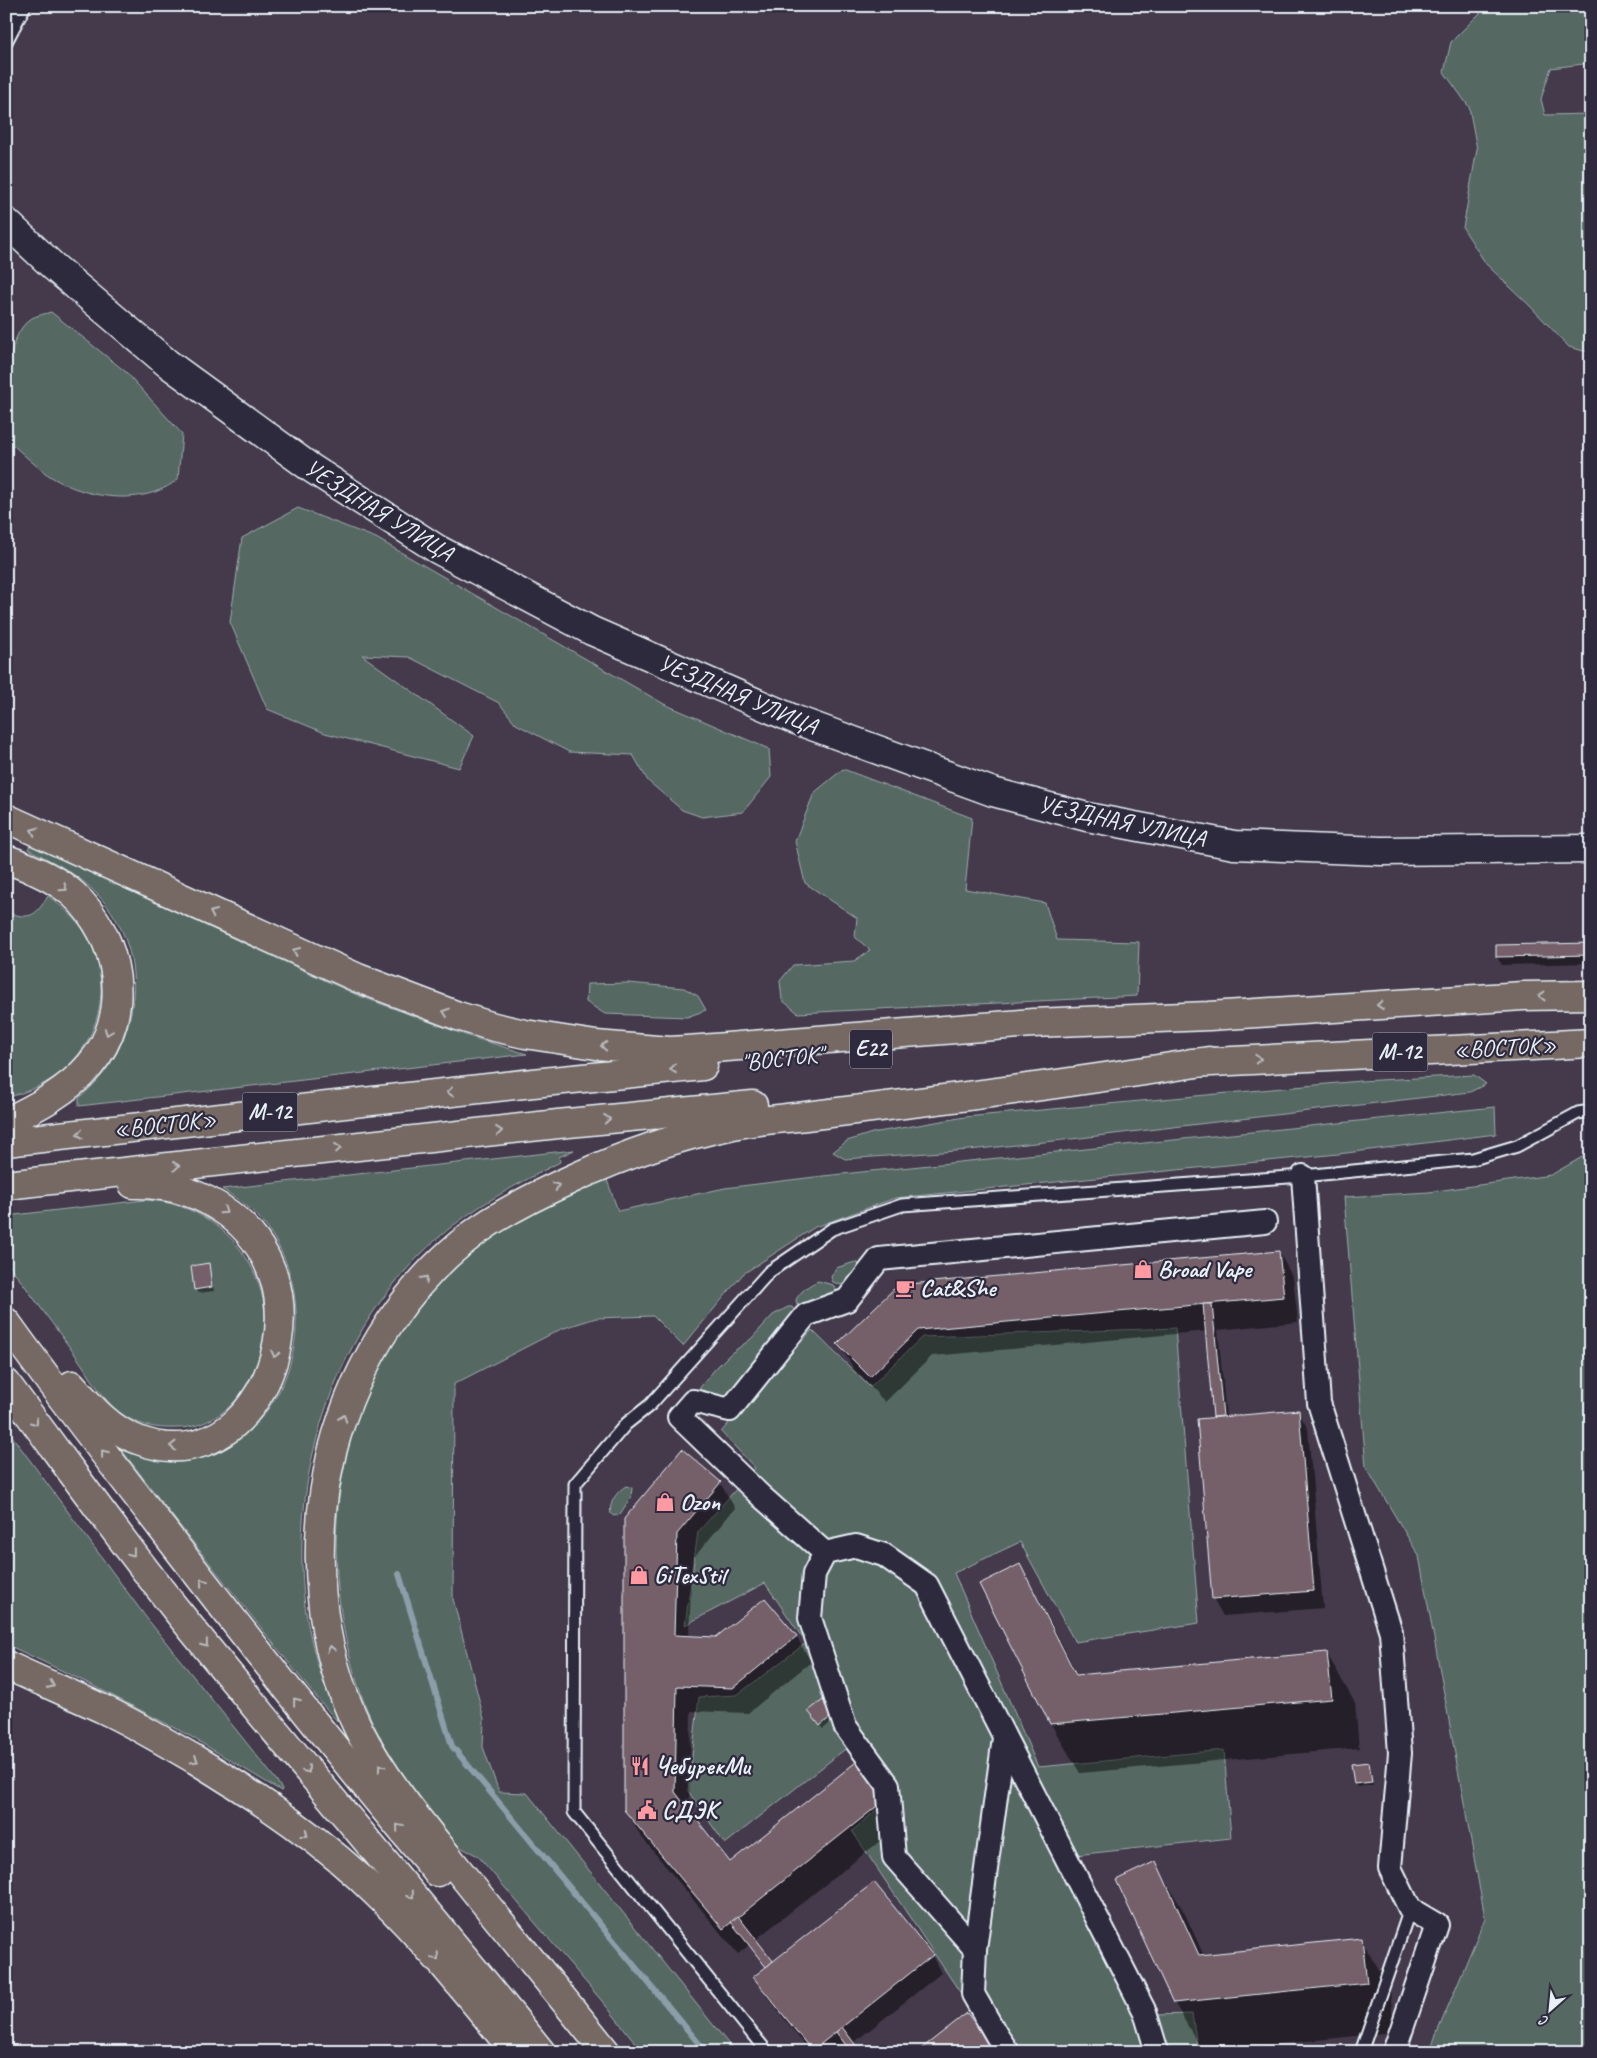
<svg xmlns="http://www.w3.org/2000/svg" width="1597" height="2058" font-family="Caveat,sans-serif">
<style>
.green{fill:#556862;stroke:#9eacad}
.shadow{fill:#0007}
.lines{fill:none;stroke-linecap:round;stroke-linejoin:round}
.stream{stroke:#8b9ea9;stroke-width:6}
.building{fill:#75616b;stroke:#e8f1f8}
.lane-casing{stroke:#e8f1f8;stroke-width:15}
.street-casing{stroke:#e8f1f8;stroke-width:26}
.secondary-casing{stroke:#e8f1f8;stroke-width:31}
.primary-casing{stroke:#e8f1f8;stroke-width:31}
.highway-casing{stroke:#e8f1f8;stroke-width:31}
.lane{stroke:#2f2a3d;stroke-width:11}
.street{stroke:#2f2a3d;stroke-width:22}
.secondary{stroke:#2f2a3d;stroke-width:28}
.primary{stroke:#766964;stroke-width:28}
.highway{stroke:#766964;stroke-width:28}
.oneway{stroke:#babbbd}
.labels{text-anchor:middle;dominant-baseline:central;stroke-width:4.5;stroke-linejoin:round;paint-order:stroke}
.shield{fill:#2f2a3d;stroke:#b0b5c0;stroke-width:1}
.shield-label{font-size:22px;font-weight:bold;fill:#e8f1f8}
.street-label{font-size:24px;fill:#e8f1f8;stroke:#2f2a3d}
.poi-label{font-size:24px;font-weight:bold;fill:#e8f1f8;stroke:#2f2a3d;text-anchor:start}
</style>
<rect width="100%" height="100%" fill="#443a4b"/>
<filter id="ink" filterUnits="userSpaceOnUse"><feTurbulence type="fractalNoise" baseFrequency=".02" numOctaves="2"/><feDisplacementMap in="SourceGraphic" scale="10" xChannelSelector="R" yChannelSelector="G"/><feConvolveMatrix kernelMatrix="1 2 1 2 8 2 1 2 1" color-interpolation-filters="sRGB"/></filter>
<g filter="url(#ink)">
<!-- green -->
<g class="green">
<polygon points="1487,6 1591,6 1591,63 1551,68 1541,99 1545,115 1591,114 1591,353 1569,347 1530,306 1486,264 1463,228 1477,149 1469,107 1444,72 1451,42"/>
<path d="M 51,312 L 126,372 L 182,434 L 178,479 C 143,509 79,498 44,472 C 31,462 19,450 6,439 C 6,408 2,336 32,318 C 38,315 45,314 51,312 Z"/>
<polygon points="298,508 376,538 664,704 769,749 771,777 743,812 702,817 682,810 648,781 633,755 569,752 516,724 499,703 409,657 362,655 474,736 459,768 325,733 267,709 230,622 242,538"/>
<polygon points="843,769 972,818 965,889 1045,903 1057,940 1139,942 1137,996 798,1013 782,1000 780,981 793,965 854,961 870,950 855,937 857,918 805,883 795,841 814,793"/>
<path d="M 30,845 L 357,995 L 468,1036 L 527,1054 L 79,1106 L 79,1098 C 141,1049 154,955 98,895 C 78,874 54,862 28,849 Z"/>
<path d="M 48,896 C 59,904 70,913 79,924 C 114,968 106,1033 64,1070 C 48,1084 27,1092 6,1098 L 6,912 C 30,920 35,917 48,896 Z"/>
<polygon points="628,983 684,988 698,996 706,1010 687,1017 605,1014 586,1002 587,984"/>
<polygon points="1474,1075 1486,1084 1470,1092 1063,1140 969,1150 845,1159 833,1152 847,1141 872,1133 965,1117 1360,1081"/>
<path d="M 1495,1107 L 1496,1134 L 1338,1154 L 895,1198 L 815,1227 L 743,1274 L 683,1346 L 653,1316 L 596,1318 L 561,1329 L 454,1384 L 453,1599 L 484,1719 L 483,1747 L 499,1792 L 527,1793 L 735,2052 L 643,2052 L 607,2007 L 478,1856 C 471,1852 462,1849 456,1844 C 449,1839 443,1828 437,1821 C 415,1793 395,1764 378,1733 C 360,1699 350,1662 343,1625 C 319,1489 358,1356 459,1260 C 466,1254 475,1248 483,1243 C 521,1215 563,1196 606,1177 L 618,1211 L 725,1188 L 823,1176 Z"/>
<path d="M 574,1150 L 559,1157 L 560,1162 C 518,1184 474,1206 438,1238 C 337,1327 291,1465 304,1597 C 307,1625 313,1651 322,1678 C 326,1691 336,1707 337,1721 L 312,1692 L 177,1522 L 121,1449 C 140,1455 158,1463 180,1462 C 206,1461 228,1448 247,1432 C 306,1381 312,1286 265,1225 C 254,1210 238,1199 222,1189 Z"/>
<polygon points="1591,1152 1591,2052 1429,2052 1485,1918 1419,1556 1366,1467 1344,1197 1429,1192 1551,1175"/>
<path d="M 145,1200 C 244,1204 302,1316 239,1396 C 224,1415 202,1428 177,1428 C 158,1429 140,1426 123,1415 C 103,1402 90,1375 76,1356 C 60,1334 43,1311 27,1289 C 21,1280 12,1271 7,1261 C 3,1253 6,1226 6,1216 Z"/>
<polygon points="855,1262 861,1265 853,1280 841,1285 833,1282 831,1277 836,1268"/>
<path d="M 818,1281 L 833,1285 L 836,1290 L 835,1294 L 800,1306 L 797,1304 L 796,1300 C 800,1291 809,1285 818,1281 Z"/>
<polygon points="788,1307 792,1307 796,1313 732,1399 694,1395 715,1369 730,1354 751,1339 773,1315"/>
<polygon points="1175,1328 1199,1623 1075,1642 1020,1542 954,1573 1038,1767 1224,1750 1231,1838 1075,1855 1155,2015 1192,2014 1198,2052 1000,2052 852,1831 887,1801 849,1746 725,1844 688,1791 699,1697 737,1695 806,1643 765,1583 685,1625 698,1532 755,1468 721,1432 812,1330 870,1387 922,1337"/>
<polygon points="6,1428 145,1616 277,1781 282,1790 281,1791 190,1736 94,1686 6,1644"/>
<path d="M 626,1486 L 632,1488 L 631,1497 L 620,1514 L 614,1516 L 611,1514 C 608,1504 617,1491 626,1486 Z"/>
</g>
<!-- shadow -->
<g class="shadow">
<polygon points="1591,944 1591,963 1502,965 1497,957"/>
<polygon points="1279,1252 1293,1278 1298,1322 1218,1330 1226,1417 1298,1412 1308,1429 1323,1608 1223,1616 1213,1598 1215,1418 1207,1331 932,1356 885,1402 854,1369 839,1344"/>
<polygon points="208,1265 214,1291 198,1293 196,1290"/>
<polygon points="720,1483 735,1508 692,1560 689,1637 716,1638 796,1636 811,1662 748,1713 691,1711 689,1812 730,1864 856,1764 899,1826 755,1940 773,1963 932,1956 941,1973 842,2052 810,2052 765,1994 755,1977 767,1968 749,1945 738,1954 640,1835 625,1809 625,1519"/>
<polygon points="1019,1566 1047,1615 1078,1676 1327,1654 1355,1703 1359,1748 1080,1773 1051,1724"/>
<polygon points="812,1715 833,1715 835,1719 823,1729"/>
<polygon points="1368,1763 1373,1785 1357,1787 1355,1784"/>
<polygon points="1155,1863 1184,1912 1204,1956 1361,1940 1390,1989 1394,2032 1203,2052 1174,2002"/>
</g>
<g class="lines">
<!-- stream -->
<polyline class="stream" points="399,1574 452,1746 706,2052"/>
</g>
<!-- building -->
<g class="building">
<polygon points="1591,943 1591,955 1496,957 1496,945"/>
<polygon points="1279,1251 1284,1297 918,1330 870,1377 837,1344 898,1285"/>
<polygon points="209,1263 212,1287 194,1290 191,1266"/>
<polygon points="1203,1304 1212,1304 1223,1416 1213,1417"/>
<polygon points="1299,1410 1314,1591 1212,1599 1197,1419"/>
<polygon points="682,1449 721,1482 677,1534 674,1635 716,1637 765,1598 797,1636 733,1688 677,1686 675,1792 730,1862 856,1762 886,1799 723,1929 624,1810 624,1519"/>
<polygon points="1020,1564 1076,1675 1327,1652 1332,1699 1050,1724 979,1584"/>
<polygon points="823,1700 834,1714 820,1726 808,1711"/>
<polygon points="1369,1762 1372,1782 1354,1784 1351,1764"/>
<polygon points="1156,1861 1199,1955 1362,1938 1367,1983 1173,2003 1116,1880"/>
<polygon points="874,1882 933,1955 812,2051 753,1977"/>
<polygon points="738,1916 773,1961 766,1967 731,1922"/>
<polygon points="967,2013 996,2051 995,2052 917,2052"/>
<polygon points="842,2027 861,2052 851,2052 836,2032"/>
</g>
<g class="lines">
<!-- lane casing -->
<g class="lane-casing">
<g id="lane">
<polyline points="6,6 21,14"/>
<polyline points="6,42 25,6"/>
<polyline points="767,2052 574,1812 575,1484 626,1424 650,1405 769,1272 832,1229 902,1205 1303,1176 1473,1159 1517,1146 1578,1113 1591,1111"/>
<polyline points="1361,2052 1410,1909"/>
</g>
</g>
<!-- street casing -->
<g class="street-casing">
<g id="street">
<polyline points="1303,1176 1319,1403 1391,1632 1400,1753 1390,1868 1410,1909 1437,1925 1394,2052"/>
<polyline points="825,1553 762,1497 679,1417 693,1401 730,1410 806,1315 847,1300 879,1259 1265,1222"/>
<polyline points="975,1949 1004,1738"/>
<polyline points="1008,2052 997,2036 973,1994 975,1949 894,1857 888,1785 845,1726 810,1618 814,1574 825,1553 856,1546 884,1555 927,1585 1145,2012 1157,2052"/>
</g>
</g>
<!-- secondary casing -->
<g class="secondary-casing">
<polyline id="secondary" points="6,222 54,267 167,363 311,468 437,549 592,631 796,720 993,792 1087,817 1234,845 1381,851 1591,849"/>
</g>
<!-- primary casing -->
<g class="primary-casing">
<path id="primary" d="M 6,1665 C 38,1680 71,1694 103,1709 C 135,1724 165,1742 196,1760 C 260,1799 325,1842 378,1895 C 428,1943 471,1998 515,2052"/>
</g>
<!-- highway casing -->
<g class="highway-casing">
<g id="highway">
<polyline points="6,818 358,978 458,1016 494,1027 525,1034 596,1045 670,1051 701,1049 1033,1023 1209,1016 1523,996 1591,995"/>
<path d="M 6,859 C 29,867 55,878 73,894 C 120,937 134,1014 90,1065 C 68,1091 37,1107 6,1122"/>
<polyline points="1191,1063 1591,1043"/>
<polyline points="6,1142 533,1083 703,1066"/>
<polyline points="6,1185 558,1124 753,1105"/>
<path d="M 6,1322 C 56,1392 109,1459 161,1527 C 251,1644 342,1759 437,1872"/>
<path d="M 6,1383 C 62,1458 116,1534 174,1607 C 294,1757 421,1902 541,2052"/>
<path d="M 72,1385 C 90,1406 110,1430 138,1440 C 235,1477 300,1361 274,1278 C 266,1253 250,1230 229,1214 C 201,1193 167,1183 133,1184"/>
<path d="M 606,2052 C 554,1987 500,1923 448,1857 C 416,1817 383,1777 359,1730 C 317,1645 310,1544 332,1452 C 355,1362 411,1273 490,1222 C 517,1205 545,1191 574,1178 C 624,1155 675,1137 729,1126 C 754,1120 781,1119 806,1116 C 852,1110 898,1105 944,1099 C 1032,1088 1121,1075 1209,1061"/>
</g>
</g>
<!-- lane -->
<use href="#lane" class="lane"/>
<!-- street -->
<use href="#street" class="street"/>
<!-- secondary -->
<use href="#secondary" class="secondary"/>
<!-- primary -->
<use href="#primary" class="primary"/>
<!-- highway -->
<use href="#highway" class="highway"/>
</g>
<!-- one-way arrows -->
<defs><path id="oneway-chevron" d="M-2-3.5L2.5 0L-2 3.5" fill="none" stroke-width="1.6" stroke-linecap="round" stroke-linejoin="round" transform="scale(1.25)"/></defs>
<g class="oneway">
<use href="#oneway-chevron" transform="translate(34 831) rotate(-155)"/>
<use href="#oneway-chevron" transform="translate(64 888) rotate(34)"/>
<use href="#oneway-chevron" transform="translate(213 913) rotate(-155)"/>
<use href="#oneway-chevron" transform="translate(296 951) rotate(-156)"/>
<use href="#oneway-chevron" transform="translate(1542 996) rotate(179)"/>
<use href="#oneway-chevron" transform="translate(1380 1005) rotate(176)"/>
<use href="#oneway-chevron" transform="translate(446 1012) rotate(-161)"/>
<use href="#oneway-chevron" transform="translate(108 1032) rotate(111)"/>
<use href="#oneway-chevron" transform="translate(604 1046) rotate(-175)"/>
<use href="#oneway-chevron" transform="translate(1258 1059) rotate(-3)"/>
<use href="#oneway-chevron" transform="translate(673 1069) rotate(174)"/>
<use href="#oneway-chevron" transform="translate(450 1092) rotate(174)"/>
<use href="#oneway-chevron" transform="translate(607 1119) rotate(-5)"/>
<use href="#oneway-chevron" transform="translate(499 1131) rotate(-6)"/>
<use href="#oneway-chevron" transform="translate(80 1134) rotate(174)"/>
<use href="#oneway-chevron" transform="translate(338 1148) rotate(-6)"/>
<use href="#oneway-chevron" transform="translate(176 1166) rotate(-6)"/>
<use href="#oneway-chevron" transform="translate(556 1186) rotate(-25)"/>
<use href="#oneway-chevron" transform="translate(224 1211) rotate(35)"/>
<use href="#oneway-chevron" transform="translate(425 1279) rotate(-48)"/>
<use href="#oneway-chevron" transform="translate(275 1354) rotate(104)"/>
<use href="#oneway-chevron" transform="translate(343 1418) rotate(-70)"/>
<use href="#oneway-chevron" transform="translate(35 1422) rotate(54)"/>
<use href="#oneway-chevron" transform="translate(173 1446) rotate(-179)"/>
<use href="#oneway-chevron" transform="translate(104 1453) rotate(-128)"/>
<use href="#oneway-chevron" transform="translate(132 1553) rotate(52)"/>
<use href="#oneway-chevron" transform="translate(203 1582) rotate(-128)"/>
<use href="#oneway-chevron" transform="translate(205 1644) rotate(51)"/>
<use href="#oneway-chevron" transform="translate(331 1649) rotate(-102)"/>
<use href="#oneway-chevron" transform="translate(51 1685) rotate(24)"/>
<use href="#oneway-chevron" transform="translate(296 1701) rotate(-129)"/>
<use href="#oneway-chevron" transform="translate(195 1760) rotate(31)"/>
<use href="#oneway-chevron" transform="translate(381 1767) rotate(-124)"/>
<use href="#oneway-chevron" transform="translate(307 1770) rotate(51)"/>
<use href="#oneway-chevron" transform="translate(399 1827) rotate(-130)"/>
<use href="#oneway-chevron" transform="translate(305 1834) rotate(38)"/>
<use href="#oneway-chevron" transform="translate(411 1895) rotate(50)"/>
<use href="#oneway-chevron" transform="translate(436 1957) rotate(49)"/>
</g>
</g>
<!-- icons -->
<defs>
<g id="shop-bare" transform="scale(1.5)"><path d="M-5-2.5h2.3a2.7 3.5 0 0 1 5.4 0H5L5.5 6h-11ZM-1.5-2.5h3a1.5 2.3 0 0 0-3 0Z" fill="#ff9aa2" stroke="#2f2a3d" stroke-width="2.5" paint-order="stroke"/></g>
<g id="cafe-bare" transform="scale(1.5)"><path d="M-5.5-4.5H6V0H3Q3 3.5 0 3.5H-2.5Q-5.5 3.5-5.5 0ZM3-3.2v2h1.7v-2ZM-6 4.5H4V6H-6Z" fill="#ff9aa2" stroke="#2f2a3d" stroke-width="2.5" paint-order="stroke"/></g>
<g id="restaurant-bare" transform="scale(1.5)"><path d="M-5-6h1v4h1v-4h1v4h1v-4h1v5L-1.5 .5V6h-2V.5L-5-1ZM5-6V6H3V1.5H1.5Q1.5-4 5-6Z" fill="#ff9aa2" stroke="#2f2a3d" stroke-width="2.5" paint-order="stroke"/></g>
<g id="civic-bare" transform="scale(1.5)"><path d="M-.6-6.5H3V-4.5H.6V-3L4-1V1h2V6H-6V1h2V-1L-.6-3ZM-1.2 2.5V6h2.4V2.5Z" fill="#ff9aa2" stroke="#2f2a3d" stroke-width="2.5" paint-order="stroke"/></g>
</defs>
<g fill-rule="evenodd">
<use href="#shop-bare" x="1143" y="1269"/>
<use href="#cafe-bare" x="905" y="1288"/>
<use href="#shop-bare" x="665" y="1502"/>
<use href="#shop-bare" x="639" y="1575"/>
<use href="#restaurant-bare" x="640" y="1766"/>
<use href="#civic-bare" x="647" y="1810"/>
</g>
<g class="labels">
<!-- shield labels -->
<g class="shield">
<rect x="850" y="1029.5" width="42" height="39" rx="4"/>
<rect x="1372.5" y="1032.5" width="55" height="39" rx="4"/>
<rect x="242.5" y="1092.5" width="55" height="39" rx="4"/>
</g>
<g class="shield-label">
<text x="871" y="1049">E22</text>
<text x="1400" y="1052">М-12</text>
<text x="270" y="1112">М-12</text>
</g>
<!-- street labels -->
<g class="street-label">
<text transform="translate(379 510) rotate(32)">УЕЗДНАЯ УЛИЦА</text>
<text transform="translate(738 694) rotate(23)">УЕЗДНАЯ УЛИЦА</text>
<text transform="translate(1122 821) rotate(12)">УЕЗДНАЯ УЛИЦА</text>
<text transform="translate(1505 1047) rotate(-3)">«ВОСТОК»</text>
<text transform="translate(782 1058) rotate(-6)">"ВОСТОК"</text>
<text transform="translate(165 1124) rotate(-6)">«ВОСТОК»</text>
</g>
<!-- poi labels -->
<g class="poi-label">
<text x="1158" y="1269">Broad Vape</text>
<text x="920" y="1288">Cat&amp;She</text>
<text x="680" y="1502">Ozon</text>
<text x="654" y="1575">GiTexStil</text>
<text x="655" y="1766">ЧебурекМи</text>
<text x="662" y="1810">СДЭК</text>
</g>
</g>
<!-- margin -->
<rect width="1597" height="2058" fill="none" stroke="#2f2a3d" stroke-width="25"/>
<rect x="12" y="12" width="1572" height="2033" fill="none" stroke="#e8f1f8" stroke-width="2" filter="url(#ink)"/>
<!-- north arrow -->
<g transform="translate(1550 2010) rotate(207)" stroke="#2f2a3d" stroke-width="4" paint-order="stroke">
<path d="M0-4L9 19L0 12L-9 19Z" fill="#e8f1f8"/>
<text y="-8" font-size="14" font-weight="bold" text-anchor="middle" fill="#e8f1f8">С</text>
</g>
</svg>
